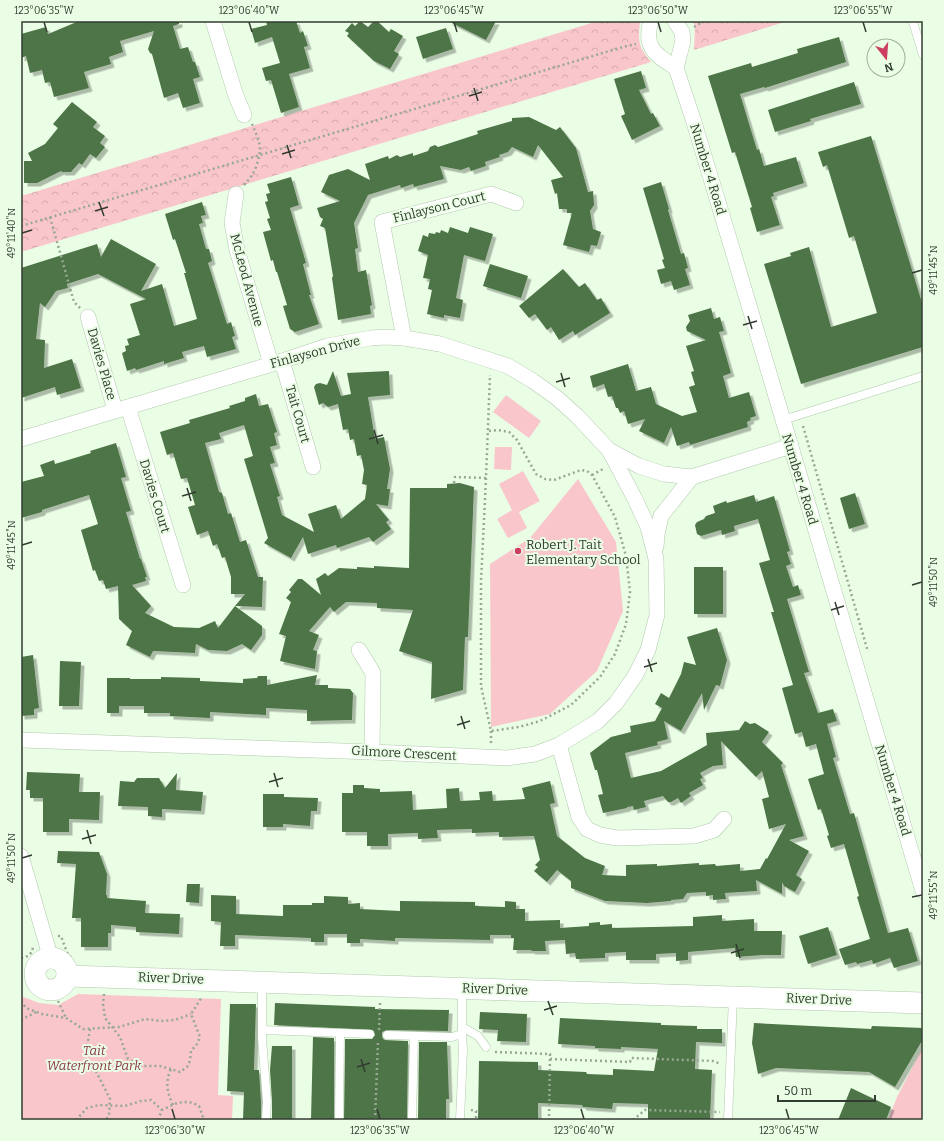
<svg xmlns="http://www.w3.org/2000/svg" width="944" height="1141" font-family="Bitter,serif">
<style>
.green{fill:#f9c6cc}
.forest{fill:url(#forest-crowns)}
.building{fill:#4d7446;filter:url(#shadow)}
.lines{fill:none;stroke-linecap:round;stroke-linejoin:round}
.lane-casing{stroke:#b1caad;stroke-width:9}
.street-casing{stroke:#b1caad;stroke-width:16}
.secondary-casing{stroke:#b1caad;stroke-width:22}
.path{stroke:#99a895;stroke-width:2.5;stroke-dasharray:2 3;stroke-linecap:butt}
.lane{stroke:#fff;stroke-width:8}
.street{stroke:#fff;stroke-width:15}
.secondary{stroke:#fff;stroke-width:21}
.ticks{fill:none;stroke:#323c30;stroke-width:1.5}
.poi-dot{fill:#ce3e62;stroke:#eafee5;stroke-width:1.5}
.labels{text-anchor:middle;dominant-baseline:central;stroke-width:4;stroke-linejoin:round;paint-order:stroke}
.street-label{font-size:13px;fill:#323c30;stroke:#eafee5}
.poi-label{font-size:13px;fill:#323c30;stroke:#eafee5;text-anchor:start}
.park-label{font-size:13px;font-style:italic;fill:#8a3849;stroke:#eafee5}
.neatline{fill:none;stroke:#323c30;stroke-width:1.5}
.ticks-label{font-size:10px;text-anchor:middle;fill:#323c30}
</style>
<defs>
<pattern id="forest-crowns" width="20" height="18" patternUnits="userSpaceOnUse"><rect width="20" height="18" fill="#f9c6cc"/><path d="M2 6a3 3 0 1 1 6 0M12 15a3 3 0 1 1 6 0" fill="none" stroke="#d6abb0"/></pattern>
<filter id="shadow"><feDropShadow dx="3.5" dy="3.5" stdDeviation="0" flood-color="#0004"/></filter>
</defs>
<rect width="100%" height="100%" fill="#eafee5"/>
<!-- green -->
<g class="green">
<polygon points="506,395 541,421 529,438 493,412"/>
<polygon points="495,447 512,447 511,470 494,469"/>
<polygon points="523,471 540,501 519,512 527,528 508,538 497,519 512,510 499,484"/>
<polygon points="578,479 616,542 623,611 597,671 550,714 491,727 490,564 530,538"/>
<polygon points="78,994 221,999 218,1095 233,1096 232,1120 21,1120 21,996 39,1003 58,1005"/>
<polygon points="923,1047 923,1120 888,1120 897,1097"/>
</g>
<!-- forest -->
<g class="forest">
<path d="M 598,21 L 640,21 C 638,41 638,47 651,62 L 21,252 L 21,196 Z"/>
<polygon points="693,21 788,21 694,50 695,27"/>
</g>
<!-- building -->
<g class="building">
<polygon points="79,21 179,21 179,24 173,26 180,49 188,47 193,62 195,62 200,77 193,79 200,103 183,108 178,93 164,98 152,54 150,53 148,49 154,31 120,41 123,52 109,57 111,64 84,72 89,88 54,97 50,82 45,83 42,70 30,73 26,56 21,58 21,34 46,27 48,34"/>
<polygon points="266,21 296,21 300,33 303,31 308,46 304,47 310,68 289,74 299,107 281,113 271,80 266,81 262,68 280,63 272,37 255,43 251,29 267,25"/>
<polygon points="360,21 368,27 374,21 377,21 389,32 391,29 403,36 394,51 399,54 390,69 374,61 347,36 349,33 345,31 352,23 355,26"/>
<polygon points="448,21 496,21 486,40"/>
<polygon points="446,28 453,49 423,59 416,37"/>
<polygon points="839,37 846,62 765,88 764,87 740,94 757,150 759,149 764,166 796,157 804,183 773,193 774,196 771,197 780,225 757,232 750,208 752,207 735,152 732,153 708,76 751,63 752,67 798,53 797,49"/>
<polygon points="641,71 646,88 639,90 651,114 653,113 660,126 632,140 621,116 625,114 614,79"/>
<polygon points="854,82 861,104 810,119 811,121 775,132 768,110"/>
<polygon points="72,102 97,122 93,127 105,136 100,143 105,147 96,158 90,154 82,165 79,163 71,172 62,172 61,171 37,183 24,183 24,161 32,161 28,153 45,144 58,128 53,124"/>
<polygon points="529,117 556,130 560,127 576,148 588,192 593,191 594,205 590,211 593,229 601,232 597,246 591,245 589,252 563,245 572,213 567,213 567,209 559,209 557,193 555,194 551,180 563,177 538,145 533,157 512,147 508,152 499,155 500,157 485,162 486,166 471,171 469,167 461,170 440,166 444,179 414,187 413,184 401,188 400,185 368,195 354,223 358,248 355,249 358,272 366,270 372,305 370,306 371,314 338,320 332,278 333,276 325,228 320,226 323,219 320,217 317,208 340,201 321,192 329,175 348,169 370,180 365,164 388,156 389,159 397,155 400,157 413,153 413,156 428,151 430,147 435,145 438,147 478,134 477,131 512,121 512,118"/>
<polygon points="871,136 923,306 923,347 801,384 764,264 791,256 790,253 809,247 831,327 877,313 854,236 849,238 827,165 823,167 818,152"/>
<polygon points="291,177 299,205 290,208 306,263 303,264 311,295 309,295 319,324 295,332 290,329 283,306 287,305 277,272 276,272 273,260 271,261 263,232 271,230 267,219 270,218 265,202 268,201 266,194 270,193 267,184"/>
<polygon points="661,182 669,209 668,210 681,254 684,253 688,268 685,269 690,285 674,290 671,281 661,284 657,270 665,268 662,260 664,259 643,188"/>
<polygon points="202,202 206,215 201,216 203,223 199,224 206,249 209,249 212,261 208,263 227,324 231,322 235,336 232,337 236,349 207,357 204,346 182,352 184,358 164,364 164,361 136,370 135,368 127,371 122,353 126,351 125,346 129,345 127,339 140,335 130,304 146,299 98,274 67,284 68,288 56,291 45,307 40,303 36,339 45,340 44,368 72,359 81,388 57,395 55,387 21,398 21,268 97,244 101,257 111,239 156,264 141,291 162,284 174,326 197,319 184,273 186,273 175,239 173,240 165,214"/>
<polygon points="450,227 468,233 470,227 493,234 485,261 464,255 456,298 463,300 460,318 444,315 444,318 427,314 432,290 428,289 430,279 423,278 428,255 418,251 423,235 428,237 429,233 435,234 436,232 440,233 441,230 448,233"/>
<polygon points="490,264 528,276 521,298 483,286"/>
<polygon points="563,269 579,287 585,283 597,300 601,298 610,313 575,335 573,331 559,340 551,327 547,330 535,314 529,318 519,306"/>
<polygon points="711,308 714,319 720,317 724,331 719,332 731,373 723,376 729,398 749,392 756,416 750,418 751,420 747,422 748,427 690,445 689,442 677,446 671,427 664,443 639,431 645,419 628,424 624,411 620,413 618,408 616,408 612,396 608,397 604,384 593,388 590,376 628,364 636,391 651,387 656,404 682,416 697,412 689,387 695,385 691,372 694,371 686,346 706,340 687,331 686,327 690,321 688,315"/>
<polygon points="333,371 341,396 351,394 347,373 389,371 390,395 368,397 375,439 384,437 390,469 387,489 390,489 388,506 376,504 389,520 386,522 391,529 373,542 369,537 337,548 336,545 308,554 303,537 291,558 264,543 268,538 244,459 253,456 244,425 219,433 221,439 205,443 219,492 222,493 228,514 231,513 240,542 246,540 258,577 263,577 262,607 235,606 245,594 231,594 231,577 225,557 222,558 217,544 213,546 208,531 197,535 188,507 195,505 187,478 181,479 173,453 167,455 160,432 190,423 189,420 230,408 229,406 245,401 245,398 256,394 259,406 268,404 277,432 274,433 277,445 270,447 275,463 270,464 280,496 277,497 282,515 314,532 308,514 336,505 341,519 365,499 367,485 362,484 364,470 361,455 357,456 354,439 350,440 348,429 343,430 338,404 328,407 323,403 319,405 314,387 316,384 320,383 327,385"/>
<polygon points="116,443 126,477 121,478 131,511 126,512 140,559 141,559 147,577 145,577 146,581 132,585 151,606 145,613 174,627 199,628 215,621 218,628 235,606 262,626 262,635 251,650 242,644 227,651 208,650 196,644 195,653 153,651 150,657 126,645 132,631 119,619 118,586 106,589 103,580 99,581 95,570 93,571 81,530 98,524 89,495 42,510 42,512 21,518 21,482 44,476 40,465 54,460 55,464 91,453 90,451"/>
<polygon points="460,483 474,487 468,637 465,637 463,690 431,699 432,662 399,651 413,610 377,608 377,603 346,602 334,612 330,607 309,631 319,635 313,650 317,651 315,669 280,661 286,636 279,634 291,602 286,598 291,592 289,590 298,579 302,579 321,595 316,579 325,573 328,576 339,568 357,569 357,567 374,568 374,566 409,568 410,488 447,488 447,484"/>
<polygon points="855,493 865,524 849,529 840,498"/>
<polygon points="754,495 756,502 774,496 780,516 790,551 787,552 791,564 786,566 793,587 798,585 801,595 787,599 809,672 804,673 818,713 833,709 837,721 827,724 836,757 833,758 850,814 854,813 888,933 908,928 918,961 894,968 890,958 873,964 872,960 857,964 856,962 845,965 839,949 870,939 857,897 859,896 844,844 831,848 827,836 829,835 821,809 818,810 808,779 824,774 816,744 806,747 802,732 795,734 782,688 793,685 771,612 774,612 759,563 770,560 758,519 734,526 735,531 722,535 721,530 701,536 697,534 695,525 697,522 704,519 706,516 715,513 713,506 726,501 727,503"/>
<rect x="694" y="567" width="29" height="47"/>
<polygon points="717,628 727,660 720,686 716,685 704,710 702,693 681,731 664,721 668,739 657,742 658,745 625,753 631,778 661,771 707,745 706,733 739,730 745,721 750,724 755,723 769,732 762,742 783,763 781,765 804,836 789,840 809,851 796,875 802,879 795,892 784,886 782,882 782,894 756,880 757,891 725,893 726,899 713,900 713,895 706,896 706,892 687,893 683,899 671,900 671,901 647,903 605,901 571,888 571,881 557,870 547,882 534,871 538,867 535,865 540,860 534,836 499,837 499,832 472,833 472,829 437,830 438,838 418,839 418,833 388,834 388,846 367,846 367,832 342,832 342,793 353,793 353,785 364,785 364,788 380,789 380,792 412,791 413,810 447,808 446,789 459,788 460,801 480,800 479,792 492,791 493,801 525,799 522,788 550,781 555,803 550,804 557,836 585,858 605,866 602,875 626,876 626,865 657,864 657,866 699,863 699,865 715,864 716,866 740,864 740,871 760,869 766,858 767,859 786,824 769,829 762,799 769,797 762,771 756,777 721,741 723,765 713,766 700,773 703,778 700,779 703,785 689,793 691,796 681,803 678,798 671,802 668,802 663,796 644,801 646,807 634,810 633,806 628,807 628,806 627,808 603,813 598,795 603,794 597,770 595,770 590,753 611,737 631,732 630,726 655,721 662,708 655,704 661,693 669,698 681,674 684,662 696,665 687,637"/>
<polygon points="33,655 39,708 34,709 34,715 21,716 21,657"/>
<polygon points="60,661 81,662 79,706 59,706"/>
<polygon points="317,675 315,685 328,685 328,688 350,689 353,693 352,720 307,721 307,710 266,708 266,715 210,712 210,718 170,716 170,713 144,713 144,706 119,706 119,713 107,713 107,678 130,678 130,679 161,679 161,677 200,678 200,681 243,683 243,679 257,678 258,676 267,676 267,685"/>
<polygon points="27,772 80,774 79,792 100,792 99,820 69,819 69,832 43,832 43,798 30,798 30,790 26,790"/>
<polygon points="177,773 176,790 203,792 201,811 162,809 162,817 148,816 148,807 118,806 120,781 134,782 137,778 159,778 165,788"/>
<polygon points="263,794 284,794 284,797 318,798 317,811 311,811 310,826 283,824 283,827 263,827"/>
<polygon points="58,851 99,852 107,874 106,895 107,895 107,898 146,901 145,913 180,914 179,934 136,932 136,927 111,925 111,933 108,933 108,947 81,947 81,918 72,918 76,864 57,863"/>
<polygon points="187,884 200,884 199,903 186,902"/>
<polygon points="211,895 236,896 236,914 283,916 283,905 312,905 312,903 324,903 324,896 348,897 348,904 360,903 360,909 400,911 400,901 475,902 475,906 505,907 505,901 516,902 516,909 525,909 525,921 560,920 560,928 589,926 589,923 600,922 600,925 612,924 612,928 693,926 693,917 722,915 722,921 754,919 754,931 782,931 781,955 763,955 736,957 735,948 688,952 688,960 676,961 676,953 656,954 656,960 626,960 626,952 605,953 605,958 576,959 575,953 566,954 565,940 545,941 546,951 532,951 531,950 513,950 514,938 511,938 511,935 490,935 490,940 395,938 395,941 360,939 360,943 347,943 347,934 324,934 324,942 311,942 311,938 235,935 235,946 220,946 221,922 211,921"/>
<polygon points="828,927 837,955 808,964 799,936"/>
<polygon points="275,1003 375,1007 375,1009 449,1010 448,1031 387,1030 382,1032 382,1037 384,1040 408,1041 407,1120 344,1120 345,1039 372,1039 375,1035 373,1030 274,1025"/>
<polygon points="230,1004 256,1004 254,1070 259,1070 261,1102 261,1120 243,1120 244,1092 227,1091"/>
<polygon points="480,1012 527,1014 526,1042 497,1041 498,1030 479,1029"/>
<polygon points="560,1018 661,1023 661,1025 697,1026 697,1029 722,1029 722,1043 696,1042 695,1069 712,1070 710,1120 648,1120 648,1104 613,1103 612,1109 583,1107 582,1105 538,1103 538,1120 478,1120 479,1061 538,1062 538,1070 586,1072 587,1074 613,1075 613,1069 654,1071 658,1049 621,1047 621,1049 595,1048 595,1046 558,1044"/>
<polygon points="754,1023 871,1029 872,1026 923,1028 923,1039 895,1087 869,1072 776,1068 758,1074 752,1043"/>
<polygon points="313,1037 334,1038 334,1120 311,1120"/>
<polygon points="419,1042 447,1042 449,1099 446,1099 446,1120 418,1120"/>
<polygon points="272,1046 292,1046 292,1120 272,1120 272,1102 270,1070"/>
<polygon points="851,1088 891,1107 886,1120 838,1120"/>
</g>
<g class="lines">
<!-- lane casing -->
<g class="lane-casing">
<g id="lane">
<polyline points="913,22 923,55"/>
<polyline points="783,420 923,376"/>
<polyline points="262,982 262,1038 267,1102 266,1120"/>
<polyline points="462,1027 478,1036 486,1047"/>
<polyline points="262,1030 370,1034"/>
<polyline points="387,1035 452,1037 462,1034"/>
<polyline points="339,1120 340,1033"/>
<polyline points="412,1120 414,1036"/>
<polyline points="460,1120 463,1050 462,1034 462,989"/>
<polyline points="728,1120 733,997"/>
</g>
</g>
<!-- street casing -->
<g class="street-casing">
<g id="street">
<polyline points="213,21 236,96 244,115"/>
<path d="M 651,21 C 643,48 656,55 676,68"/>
<polyline points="675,21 682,32 683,41 676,68 693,119 734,255 923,891"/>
<polyline points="236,194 232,223 237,250 271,364"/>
<polyline points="88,317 115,410"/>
<polyline points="404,338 382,222 491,194 516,203"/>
<polyline points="282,361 313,467"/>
<polyline points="128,407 183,585"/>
<polyline points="21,439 282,361 327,346 371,338 386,337 404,338 440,344 508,366 533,381 557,398 577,416 609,450 639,466 664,474 692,477 791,446"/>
<polyline points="656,547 657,535 661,516 692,477"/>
<polyline points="359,650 373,673 372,752"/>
<polyline points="21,740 372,752 507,758 535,754 559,745 598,721 616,703 635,676 648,650 657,615 656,559 648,527 635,499 609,450"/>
<polyline points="559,745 579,817 587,829 600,835 617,838 694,836 714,830 724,819"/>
<polyline points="21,856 51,959"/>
</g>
</g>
<!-- secondary casing -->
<g class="secondary-casing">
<g id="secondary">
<circle cx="51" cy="974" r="16"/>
<polyline points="67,976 923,1003"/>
</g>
</g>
<!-- path -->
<g class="path">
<polyline points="694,27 704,21"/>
<path d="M 244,185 C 250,179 253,174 256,167 C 263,147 260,143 252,124"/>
<polyline points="50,217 74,302 80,308"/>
<polyline points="21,226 623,47 636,44"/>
<polyline points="803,426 868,652"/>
<polyline points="592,475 605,468"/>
<polyline points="486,478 481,581 481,686 491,731 519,727 540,721 571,705 600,677 615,654 626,624 630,592 626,556 615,517 592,475 587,471 581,470 554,480 545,479 536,474 517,440 509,432 498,430 488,431"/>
<polyline points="454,483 455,477 486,478 490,375"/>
<polyline points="491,731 491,744"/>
<polyline points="58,936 61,936 68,955 73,959"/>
<path d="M 21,958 C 28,957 32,954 33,947"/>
<polyline points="104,994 103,1004 105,1018 120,1037 128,1059 141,1066 160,1066 171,1069"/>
<polyline points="21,1001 26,1008 42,1014 66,1018 83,1029 119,1027 145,1019 161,1021 175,1020 191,1014"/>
<polyline points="58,1001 66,1018"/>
<polyline points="21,1020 36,1012"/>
<polyline points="90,1029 87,1047 87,1058 97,1073 110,1099 109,1115 106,1120"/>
<polyline points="379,1030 380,1003"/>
<polyline points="495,1052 550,1054 549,1120"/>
<polyline points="550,1059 630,1062 631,1058 713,1061 721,1064"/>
<path d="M 173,1105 C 167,1092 165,1082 171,1069 L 180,1072 L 187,1067 L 190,1061 L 191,1051 L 197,1044 L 200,1037 L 191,1014 L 202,997"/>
<polyline points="471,1110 476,1111 476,1120"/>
<polyline points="76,1120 87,1108 99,1105 125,1106 141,1101 151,1100 162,1110"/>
<path d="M 158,1120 L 162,1110 C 176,1103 185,1098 199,1106 L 204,1120"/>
<polyline points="375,1120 378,1041"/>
<polyline points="633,1120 645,1110 720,1112"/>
</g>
<!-- lane -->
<use href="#lane" class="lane"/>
<!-- street -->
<use href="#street" class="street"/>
<!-- secondary -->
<use href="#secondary" class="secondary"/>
</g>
<!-- ticks -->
<path class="ticks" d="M 44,22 L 47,32M 249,22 L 252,32M 454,22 L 457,32M 658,22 L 661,32M 863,22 L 866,32M 474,88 L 478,101M 469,96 L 482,92M 287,145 L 291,158M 282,154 L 295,150M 99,202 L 104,216M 95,211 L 108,207M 22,233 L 32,230M 912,273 L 922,270M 748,316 L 752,329M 743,325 L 757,321M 561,373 L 565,387M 556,382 L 570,378M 374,430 L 378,444M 369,439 L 383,435M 187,488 L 191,501M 182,496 L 196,492M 22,545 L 32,542M 912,585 L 922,582M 835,602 L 839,615M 831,610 L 844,606M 648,659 L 652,672M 644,667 L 657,663M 461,716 L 465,729M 457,725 L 470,721M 274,773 L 278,787M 269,782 L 283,778M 87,830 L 91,844M 82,839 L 96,835M 22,858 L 32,855M 912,897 L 922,895M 736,944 L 740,958M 731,953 L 744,949M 548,1001 L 553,1015M 544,1010 L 557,1006M 361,1059 L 365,1072M 357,1067 L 370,1063M 172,1109 L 175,1119M 377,1109 L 380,1119M 581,1109 L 584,1119M 786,1109 L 789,1119"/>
<!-- markers -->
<circle class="poi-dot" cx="518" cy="551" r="4"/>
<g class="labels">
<!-- street labels -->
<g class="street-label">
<text transform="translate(708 169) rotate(73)">Number 4 Road</text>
<text transform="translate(439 207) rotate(-14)">Finlayson Court</text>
<text transform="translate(247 280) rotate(75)">McLeod Avenue</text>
<text transform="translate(315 352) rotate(-15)">Finlayson Drive</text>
<text transform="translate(102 364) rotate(74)">Davies Place</text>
<text transform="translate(298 414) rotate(74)">Tait Court</text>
<text transform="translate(800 479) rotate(73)">Number 4 Road</text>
<text transform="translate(155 496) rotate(73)">Davies Court</text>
<text transform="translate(404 753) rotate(3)">Gilmore Crescent</text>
<text transform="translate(893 790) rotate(73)">Number 4 Road</text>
<text transform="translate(171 978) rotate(2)">River Drive</text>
<text transform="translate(495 989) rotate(2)">River Drive</text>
<text transform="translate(819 999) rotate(2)">River Drive</text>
</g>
<!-- poi labels -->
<g class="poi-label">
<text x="526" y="544">Robert J. Tait<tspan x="526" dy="15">Elementary School</tspan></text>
</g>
<!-- park labels -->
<g class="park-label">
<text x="94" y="1050">Tait<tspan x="94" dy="15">Waterfront Park</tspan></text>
</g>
</g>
<!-- border -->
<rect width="944" height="1141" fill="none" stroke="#eafee5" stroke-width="44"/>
<!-- north arrow -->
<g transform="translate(886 58) rotate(163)"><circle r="19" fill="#eafee5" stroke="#a0b09d"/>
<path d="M0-3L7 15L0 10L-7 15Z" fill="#ce3e62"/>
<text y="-6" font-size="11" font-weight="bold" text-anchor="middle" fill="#323c30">N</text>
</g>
<!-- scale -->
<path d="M778 1095v6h97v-6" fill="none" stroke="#323c30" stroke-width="2"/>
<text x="784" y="1095" font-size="12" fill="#323c30" stroke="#eafee5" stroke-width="3" paint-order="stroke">50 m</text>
<rect x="22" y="22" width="900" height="1097" class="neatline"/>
<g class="ticks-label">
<text x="44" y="14">123°06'35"W</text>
<text x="249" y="14">123°06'40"W</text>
<text x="454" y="14">123°06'45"W</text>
<text x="658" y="14">123°06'50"W</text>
<text x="863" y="14">123°06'55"W</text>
<text transform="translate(11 233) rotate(-90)" y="4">49°11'40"N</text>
<text transform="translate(933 270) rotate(-90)" y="4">49°11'45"N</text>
<text transform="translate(11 545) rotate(-90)" y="4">49°11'45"N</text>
<text transform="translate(933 582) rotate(-90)" y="4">49°11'50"N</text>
<text transform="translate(11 858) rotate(-90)" y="4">49°11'50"N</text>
<text transform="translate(933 895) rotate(-90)" y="4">49°11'55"N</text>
<text x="175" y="1134">123°06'30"W</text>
<text x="380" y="1134">123°06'35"W</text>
<text x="584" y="1134">123°06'40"W</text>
<text x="789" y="1134">123°06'45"W</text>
</g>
</svg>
